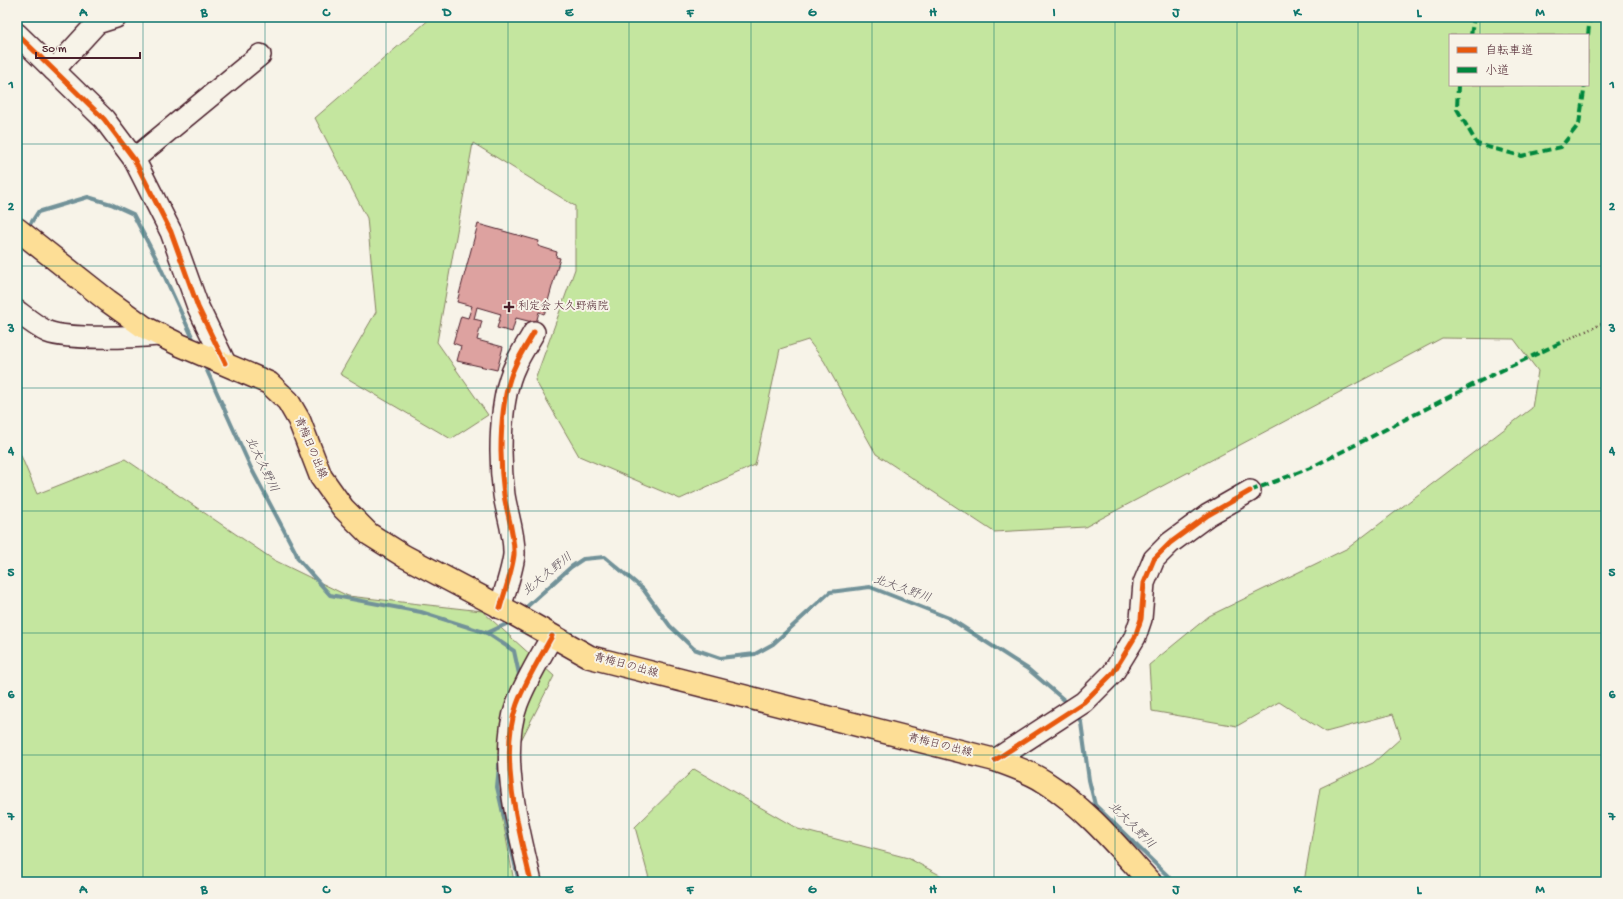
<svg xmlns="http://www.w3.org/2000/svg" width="1623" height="899" font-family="'Gochi Hand','Klee One',sans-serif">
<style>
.green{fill:#c4e69f;stroke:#878265;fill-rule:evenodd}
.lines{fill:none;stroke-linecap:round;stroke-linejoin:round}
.stream{stroke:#729299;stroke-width:4}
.building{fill:#dda2a0;stroke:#4a1f2b}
.minor-casing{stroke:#4a1f2b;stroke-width:24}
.major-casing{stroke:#4a1f2b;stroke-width:25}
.path{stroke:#4a1f2b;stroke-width:2.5;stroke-dasharray:1 3;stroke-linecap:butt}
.minor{stroke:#f7f3e8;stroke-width:21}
.major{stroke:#fdde96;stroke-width:22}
.quiet{stroke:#00873e;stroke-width:4;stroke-dasharray:8 4;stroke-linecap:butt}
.cycleway-casing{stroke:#f7f3e8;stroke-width:8}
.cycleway{stroke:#e8590c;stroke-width:5}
.grid{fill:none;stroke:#0f766e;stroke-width:1;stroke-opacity:0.55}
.poi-dot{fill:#4a1f2b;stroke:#f7f3e8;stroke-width:1.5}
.labels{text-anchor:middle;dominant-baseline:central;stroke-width:4;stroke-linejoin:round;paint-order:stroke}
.poi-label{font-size:11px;fill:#4a1f2b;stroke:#f7f3e8;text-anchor:start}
.street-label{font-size:11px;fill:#4a1f2b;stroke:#f7f3e8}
.water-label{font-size:12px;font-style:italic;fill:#5b4f59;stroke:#f7f3e8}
.neatline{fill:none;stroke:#0f766e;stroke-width:1.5}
.grid-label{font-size:13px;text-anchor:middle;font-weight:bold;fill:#0f766e}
</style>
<rect width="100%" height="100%" fill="#f7f3e8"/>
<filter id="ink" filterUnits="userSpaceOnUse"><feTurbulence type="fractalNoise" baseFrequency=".025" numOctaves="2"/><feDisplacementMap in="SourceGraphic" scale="8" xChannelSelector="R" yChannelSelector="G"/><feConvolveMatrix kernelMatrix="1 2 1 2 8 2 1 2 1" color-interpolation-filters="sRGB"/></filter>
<g filter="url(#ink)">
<!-- green -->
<g class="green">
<path d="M 432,17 L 1606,17 L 1606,882 L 1304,882 L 1320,788 L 1373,763 L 1401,738 L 1393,714 L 1326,732 L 1279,702 L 1237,726 L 1152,711 L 1149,665 L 1209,616 L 1348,548 L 1532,408 L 1538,371 L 1514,339 L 1442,338 L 1085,527 L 994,532 L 876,454 L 824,361 L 808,340 L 780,349 L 755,465 L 680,499 L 579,456 L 535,380 L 575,269 L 575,206 L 473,143 L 437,342 L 488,415 L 451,439 L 340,374 L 376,312 L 367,218 L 315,118 ZM 1450,35 L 1588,35 L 1588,85 L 1450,85 Z"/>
<polygon points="17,446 37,494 125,459 274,560 348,596 482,611 554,676 497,787 514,882 17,882"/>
<polygon points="694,769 798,829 908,858 953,882 650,882 635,827"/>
</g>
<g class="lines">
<!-- stream -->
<g class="stream">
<polyline points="27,229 38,212 88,197 111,204 133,214 158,262 195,343"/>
<polyline points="204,364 251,468 296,553 298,559 330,595 421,612 487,633 513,621"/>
<polyline points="521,612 571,567 583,559 605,557 643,589 670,626 694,649 720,658 755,654 773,644 830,592 870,587 949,618 1028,669 1070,705"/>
<polyline points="487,633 514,651 519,674 518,677"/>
<polyline points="1076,714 1081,722 1089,780 1095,805 1174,882"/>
<polyline points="500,755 497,787 519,882"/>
</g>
</g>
<!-- building -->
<polygon class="building" points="478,224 539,241 538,246 557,252 556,257 560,258 545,312 544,314 539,312 536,323 516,318 512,332 497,328 501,314 477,307 474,319 482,321 477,340 503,347 497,370 457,361 461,346 453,343 461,316 468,318 472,306 457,302"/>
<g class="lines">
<!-- minor casing -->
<g class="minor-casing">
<g id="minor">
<polyline points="17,34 104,119 134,159 171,232 198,307 225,363"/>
<polyline points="54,70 97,23 116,17"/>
<polyline points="134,159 260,55"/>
<path d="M 17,311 C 26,318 37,327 48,332 C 69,340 135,337 159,335"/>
<path d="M 500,608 C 505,590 512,572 514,555 C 515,535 507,514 504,495 C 499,459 499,399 515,366 C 520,354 528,343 534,332"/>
<polyline points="995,760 1084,702 1113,673 1135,637 1141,619 1144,583 1154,559 1170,543 1208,515 1250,491"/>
<path d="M 531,882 C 519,831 498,755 517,704 C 526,680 540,658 552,636"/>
</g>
</g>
<!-- major casing -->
<g class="major-casing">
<path id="major" d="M 17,229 L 108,301 L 144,327 L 180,345 L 269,383 L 288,401 L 299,420 L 321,477 L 343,508 L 369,534 L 404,556 L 512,613 L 590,657 L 995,760 C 1012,766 1030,772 1045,782 C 1086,808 1118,847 1150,882"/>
</g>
<!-- path -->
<polyline class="path" points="1564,341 1606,322"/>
<!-- minor -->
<use href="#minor" class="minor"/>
<!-- major -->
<use href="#major" class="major"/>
<!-- quiet -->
<g class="quiet">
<polyline points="1471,35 1474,17"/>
<polyline points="1588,35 1590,17"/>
<polyline points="1458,85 1457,109 1477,144 1521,156 1561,147 1579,124 1585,85"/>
<polyline points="1250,491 1310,468 1492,375 1564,341"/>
</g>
<!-- cycleway casing -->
<g class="cycleway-casing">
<g id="cycleway">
<polyline points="17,34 104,119 134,159 171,232 198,307 225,363"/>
<path d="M 500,608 C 505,590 512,572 514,555 C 515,535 507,514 504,495 C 499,459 499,399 515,366 C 520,354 528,343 534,332"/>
<polyline points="995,760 1084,702 1113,673 1135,637 1141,619 1144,583 1154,559 1170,543 1208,515 1250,491"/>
<path d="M 531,882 C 519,831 498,755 517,704 C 526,680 540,658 552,636"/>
</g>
</g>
<!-- cycleway -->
<use href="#cycleway" class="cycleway"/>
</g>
</g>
<!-- grid -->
<path class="grid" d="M 143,17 L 143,882M 265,17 L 265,882M 386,17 L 386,882M 508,17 L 508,882M 629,17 L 629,882M 751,17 L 751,882M 872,17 L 872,882M 994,17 L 994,882M 1115,17 L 1115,882M 1237,17 L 1237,882M 1358,17 L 1358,882M 1480,17 L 1480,35M 1480,85 L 1480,882M 17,144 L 1606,144M 17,266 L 1606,266M 17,388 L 1606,388M 17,511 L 1606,511M 17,633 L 1606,633M 17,755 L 1606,755"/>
<!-- markers -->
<path class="poi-dot" d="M507 301h4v4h4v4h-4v4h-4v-4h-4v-4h4z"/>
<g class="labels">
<!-- poi labels -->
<g class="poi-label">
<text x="518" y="307">利定会 大久野病院</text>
</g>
<!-- street labels -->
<g class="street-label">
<text transform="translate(310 448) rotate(67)">青梅日の出線</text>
<text transform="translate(626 666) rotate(15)">青梅日の出線</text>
<text transform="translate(940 746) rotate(14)">青梅日の出線</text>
</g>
<!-- water labels -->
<g class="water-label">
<text transform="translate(261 465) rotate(64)">北大久野川</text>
<text transform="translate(548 575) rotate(-39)">北大久野川</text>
<text transform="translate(902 590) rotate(19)">北大久野川</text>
<text transform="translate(1131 826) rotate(45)">北大久野川</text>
</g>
</g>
<!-- margin -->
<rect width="1623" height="899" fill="none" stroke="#f7f3e8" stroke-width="44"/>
<!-- legend -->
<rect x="1449" y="34" width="140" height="52" fill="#f7f3e8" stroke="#b29e9c"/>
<rect x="1457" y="47" width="20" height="6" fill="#e8590c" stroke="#b29e9c"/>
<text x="1485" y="54" font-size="12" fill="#4a1f2b">自転車道</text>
<rect x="1457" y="67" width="20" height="6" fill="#00873e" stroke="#b29e9c"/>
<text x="1485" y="74" font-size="12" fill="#4a1f2b">小道</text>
<!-- scale -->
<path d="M36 52v6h104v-6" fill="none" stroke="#4a1f2b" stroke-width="2"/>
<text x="42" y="52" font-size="12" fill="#4a1f2b" stroke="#f7f3e8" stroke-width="3" paint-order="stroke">50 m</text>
<rect x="22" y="22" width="1579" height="855" class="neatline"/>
<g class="grid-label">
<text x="83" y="16">A</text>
<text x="204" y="16">B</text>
<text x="326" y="16">C</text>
<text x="447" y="16">D</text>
<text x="569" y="16">E</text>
<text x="690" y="16">F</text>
<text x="812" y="16">G</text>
<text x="933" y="16">H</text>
<text x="1054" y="16">I</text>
<text x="1176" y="16">J</text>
<text x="1297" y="16">K</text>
<text x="1419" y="16">L</text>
<text x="1540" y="16">M</text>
<text x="11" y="88">1</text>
<text x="1612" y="88">1</text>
<text x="11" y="210">2</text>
<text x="1612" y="210">2</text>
<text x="11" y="332">3</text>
<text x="1612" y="332">3</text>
<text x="11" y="454">4</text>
<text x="1612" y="454">4</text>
<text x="11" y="576">5</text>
<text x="1612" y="576">5</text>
<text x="11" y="698">6</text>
<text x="1612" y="698">6</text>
<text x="11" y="820">7</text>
<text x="1612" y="820">7</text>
<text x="83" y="893">A</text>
<text x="204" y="893">B</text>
<text x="326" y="893">C</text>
<text x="447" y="893">D</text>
<text x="569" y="893">E</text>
<text x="690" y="893">F</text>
<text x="812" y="893">G</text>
<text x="933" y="893">H</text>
<text x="1054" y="893">I</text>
<text x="1176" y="893">J</text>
<text x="1297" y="893">K</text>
<text x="1419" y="893">L</text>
<text x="1540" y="893">M</text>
</g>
</svg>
